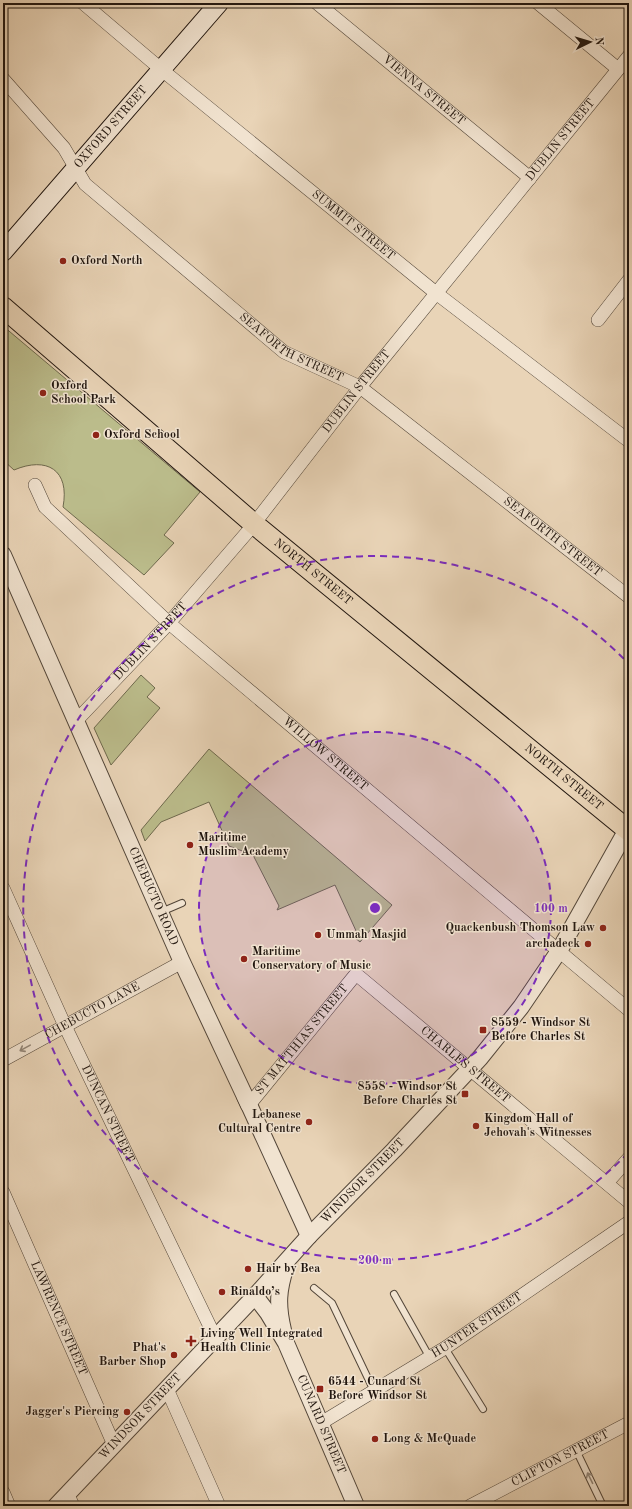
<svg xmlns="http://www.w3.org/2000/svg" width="632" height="1509" font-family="'Old Standard TT',serif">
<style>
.green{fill:#bbbc8b;stroke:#6e694d}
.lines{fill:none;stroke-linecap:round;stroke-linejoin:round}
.service-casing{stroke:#534639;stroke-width:8}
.minor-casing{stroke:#534639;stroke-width:14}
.tertiary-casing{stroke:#534639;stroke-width:18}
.secondary-casing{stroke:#21160f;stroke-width:20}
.primary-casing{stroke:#21160f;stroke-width:22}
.service{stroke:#f1e3d0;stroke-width:6}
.minor{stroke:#f1e3d0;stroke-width:13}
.tertiary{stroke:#f1e3d0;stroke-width:16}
.secondary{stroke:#f1e3d0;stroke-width:18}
.primary{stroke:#e9d4b7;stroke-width:20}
.oneway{stroke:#938779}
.ring{fill:none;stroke:#7b2cbf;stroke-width:2;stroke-dasharray:7 5}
.poi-dot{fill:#8f2418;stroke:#f1e3d0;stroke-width:1.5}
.labels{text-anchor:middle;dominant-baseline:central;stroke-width:3;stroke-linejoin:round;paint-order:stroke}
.street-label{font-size:12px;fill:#21160f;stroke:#f1e3d0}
.poi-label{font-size:12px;font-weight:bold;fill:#21160f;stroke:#f1e3d0;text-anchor:start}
.centre{fill:#7b2cbf;stroke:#f1e3d0;stroke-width:2}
.ring-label{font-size:12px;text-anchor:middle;font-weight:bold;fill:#7b2cbf;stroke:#f1e3d0;stroke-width:3;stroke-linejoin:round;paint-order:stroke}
</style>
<rect width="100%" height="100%" fill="#e9d4b7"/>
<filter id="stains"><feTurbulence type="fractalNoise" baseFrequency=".005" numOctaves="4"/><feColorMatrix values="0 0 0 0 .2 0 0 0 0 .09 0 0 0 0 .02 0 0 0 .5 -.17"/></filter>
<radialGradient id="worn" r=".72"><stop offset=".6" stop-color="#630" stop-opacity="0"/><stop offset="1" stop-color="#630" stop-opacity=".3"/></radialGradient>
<!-- green -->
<g class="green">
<path d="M 3,326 L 200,492 L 164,535 L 174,543 L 144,575 L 63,507 C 70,470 47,456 14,470 L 3,460 Z"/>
<polygon points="141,675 155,688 147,697 160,708 111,765 94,728"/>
<polygon points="209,749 392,905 360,942 354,937 357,933 335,885 277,910 279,906 253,855 229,846 209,802 161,822 145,841 141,830"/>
</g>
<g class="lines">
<!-- service casing -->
<g class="service-casing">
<g id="service">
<polyline points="161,912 182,903"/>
<polyline points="314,1288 332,1303 374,1391"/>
<polyline points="394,1294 430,1358"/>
<polyline points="445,1348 483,1409"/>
<polyline points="576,1450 603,1506"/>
</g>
</g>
<!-- minor casing -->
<g class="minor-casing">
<g id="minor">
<path id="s1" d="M 83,3 L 162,70 L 436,293 L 629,441"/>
<path id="s2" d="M 317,3 L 530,178"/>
<polyline points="538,3 618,69"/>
<path id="s3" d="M 3,79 L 64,148 L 85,184 L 284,352 L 360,387 L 629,597"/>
<polyline points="598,320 629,280"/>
<path id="s4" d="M 35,485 L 45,507 L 169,623 L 629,1010"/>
<path id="s5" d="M 76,721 L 169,623 L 250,529 L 360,387 L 629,56"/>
<path id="s6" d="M 3,888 L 65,1026 L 215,1337"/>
<path id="s7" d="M 3,1060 L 182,962"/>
<path id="s8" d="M 249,1105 L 356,974 L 629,1202"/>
<polyline points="607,1183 629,1158"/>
<path id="s9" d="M 3,1192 L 114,1445"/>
<polyline points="167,1389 219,1506"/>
<path id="s10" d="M 321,1423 L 445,1348 L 629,1222"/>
<polyline points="3,1492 9,1506"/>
<polyline points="68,1495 73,1506"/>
<path id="s11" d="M 470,1506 L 629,1423"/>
</g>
</g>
<!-- tertiary casing -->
<g class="tertiary-casing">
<g id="tertiary">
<path id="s12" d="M 3,555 L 182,962 L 249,1105"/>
<polyline points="245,1096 309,1236"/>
<path id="s13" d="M 255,1296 L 268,1313 L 286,1343 L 356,1506"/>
<path d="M 283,1330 C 277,1305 278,1290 286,1266"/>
<path id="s14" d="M 56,1506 L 255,1296 L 309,1236 L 394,1150 L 480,1058 L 521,1007 L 559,951 L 629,826"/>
</g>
</g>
<!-- secondary casing -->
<g class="secondary-casing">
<g id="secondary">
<path id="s15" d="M 3,252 L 219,3"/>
</g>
</g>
<!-- primary casing -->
<g class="primary-casing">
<g id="primary">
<path id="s16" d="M 3,307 L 254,524 L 629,831"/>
</g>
</g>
<!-- service -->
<use href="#service" class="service"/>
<!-- minor -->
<use href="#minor" class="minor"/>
<!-- tertiary -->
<use href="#tertiary" class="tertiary"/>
<!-- secondary -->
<use href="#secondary" class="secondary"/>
<!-- primary -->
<use href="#primary" class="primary"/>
</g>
<!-- one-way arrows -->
<defs><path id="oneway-shaft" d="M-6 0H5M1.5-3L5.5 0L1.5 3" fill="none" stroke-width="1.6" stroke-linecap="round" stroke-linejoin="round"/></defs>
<g class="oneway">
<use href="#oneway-shaft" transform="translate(25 1048) rotate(151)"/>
<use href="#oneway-shaft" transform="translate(590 1478) rotate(-116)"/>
</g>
<!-- distance rings -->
<circle cx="375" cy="908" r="176" fill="#7b2cbf" fill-opacity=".12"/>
<g class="ring">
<circle cx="375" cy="908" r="176"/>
<path d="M628 1153A352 352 0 1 1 628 663"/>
</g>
<!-- markers -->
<g class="poi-dot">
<circle cx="63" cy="261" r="4"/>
<circle cx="43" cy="393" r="4"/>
<circle cx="96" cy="435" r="4"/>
<circle cx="190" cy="845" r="4"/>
<circle cx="603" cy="928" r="4"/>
<circle cx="318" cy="935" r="4"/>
<circle cx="588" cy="944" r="4"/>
<circle cx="244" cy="959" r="4"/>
<rect x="479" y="1026" width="8" height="8" rx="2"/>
<rect x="461" y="1090" width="8" height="8" rx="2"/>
<circle cx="309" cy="1122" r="4"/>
<circle cx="476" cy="1126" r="4"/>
<circle cx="248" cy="1269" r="4"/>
<circle cx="222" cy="1292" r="4"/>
<path d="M189 1335h4v4h4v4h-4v4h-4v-4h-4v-4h4z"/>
<circle cx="174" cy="1355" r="4"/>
<rect x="316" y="1385" width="8" height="8" rx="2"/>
<circle cx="127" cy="1412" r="4"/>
<circle cx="375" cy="1439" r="4"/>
</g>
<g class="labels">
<!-- street labels -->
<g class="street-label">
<text stroke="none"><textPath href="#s2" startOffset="138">VIENNA STREET</textPath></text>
<text stroke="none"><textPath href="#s15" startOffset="165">OXFORD STREET</textPath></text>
<text stroke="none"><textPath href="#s5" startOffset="757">DUBLIN STREET</textPath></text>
<text stroke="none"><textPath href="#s1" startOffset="350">SUMMIT STREET</textPath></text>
<text stroke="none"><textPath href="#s3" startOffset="398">SEAFORTH STREET</textPath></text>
<text stroke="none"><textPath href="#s5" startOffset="433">DUBLIN STREET</textPath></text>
<text stroke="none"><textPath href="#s3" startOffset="722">SEAFORTH STREET</textPath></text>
<text stroke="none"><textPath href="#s16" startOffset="408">NORTH STREET</textPath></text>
<text stroke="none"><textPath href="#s5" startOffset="109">DUBLIN STREET</textPath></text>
<text stroke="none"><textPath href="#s4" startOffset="398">WILLOW STREET</textPath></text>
<text stroke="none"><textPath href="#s16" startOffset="732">NORTH STREET</textPath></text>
<text stroke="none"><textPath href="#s12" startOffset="373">CHEBUCTO ROAD</textPath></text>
<text stroke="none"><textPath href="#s7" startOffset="102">CHEBUCTO LANE</textPath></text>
<text stroke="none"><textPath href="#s8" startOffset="84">ST MATTHIAS STREET</textPath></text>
<text stroke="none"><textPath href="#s8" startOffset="311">CHARLES STREET</textPath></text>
<text stroke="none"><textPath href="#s6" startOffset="249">DUNCAN STREET</textPath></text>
<text stroke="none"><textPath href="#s14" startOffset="447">WINDSOR STREET</textPath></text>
<text stroke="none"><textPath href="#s9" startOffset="138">LAWRENCE STREET</textPath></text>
<text stroke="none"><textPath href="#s10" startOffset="184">HUNTER STREET</textPath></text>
<text stroke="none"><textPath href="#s14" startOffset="123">WINDSOR STREET</textPath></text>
<text stroke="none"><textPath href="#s13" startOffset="145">CUNARD STREET</textPath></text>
<text stroke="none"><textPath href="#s11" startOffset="102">CLIFTON STREET</textPath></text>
</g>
<!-- poi labels -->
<g class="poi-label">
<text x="71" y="261">Oxford North</text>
<text x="51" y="386">Oxford<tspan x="51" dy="14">School Park</tspan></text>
<text x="104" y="435">Oxford School</text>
<text x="198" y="838">Maritime<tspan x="198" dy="14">Muslim Academy</tspan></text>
<text x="595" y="928" text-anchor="end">Quackenbush Thomson Law</text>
<text x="326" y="935">Ummah Masjid</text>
<text x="580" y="944" text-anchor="end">archadeck</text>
<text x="252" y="952">Maritime<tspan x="252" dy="14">Conservatory of Music</tspan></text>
<text x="491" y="1023">8559 - Windsor St<tspan x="491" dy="14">Before Charles St</tspan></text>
<text x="457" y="1087" text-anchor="end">8558 - Windsor St<tspan x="457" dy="14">Before Charles St</tspan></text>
<text x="301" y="1115" text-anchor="end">Lebanese<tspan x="301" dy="14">Cultural Centre</tspan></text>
<text x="484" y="1119">Kingdom Hall of<tspan x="484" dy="14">Jehovah's Witnesses</tspan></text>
<text x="256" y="1269">Hair by Bea</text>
<text x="230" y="1292">Rinaldo’s</text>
<text x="200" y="1334">Living Well Integrated<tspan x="200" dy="14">Health Clinic</tspan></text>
<text x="166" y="1348" text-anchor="end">Phat's<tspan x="166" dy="14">Barber Shop</tspan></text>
<text x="328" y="1382">6544 - Cunard St<tspan x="328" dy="14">Before Windsor St</tspan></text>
<text x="119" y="1412" text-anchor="end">Jagger's Piercing</text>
<text x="383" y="1439">Long &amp; McQuade</text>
</g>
</g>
<circle cx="375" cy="908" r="6" class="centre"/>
<g class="ring-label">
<text x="551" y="912">100 m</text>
<text x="375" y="1264">200 m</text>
</g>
<!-- margin -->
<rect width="632" height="1509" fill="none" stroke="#e9d4b7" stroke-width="16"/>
<rect x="4" y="4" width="624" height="1501" fill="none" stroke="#21160f" stroke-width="2"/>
<rect x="8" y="8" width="616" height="1493" fill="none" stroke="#21160f"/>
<!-- north arrow -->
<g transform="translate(590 42) rotate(85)" stroke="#f1e3d0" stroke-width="3" paint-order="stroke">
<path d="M0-3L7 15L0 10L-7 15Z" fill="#21160f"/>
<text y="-6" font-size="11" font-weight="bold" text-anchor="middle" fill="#21160f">N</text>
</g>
<rect width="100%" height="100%" filter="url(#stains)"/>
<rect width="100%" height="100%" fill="url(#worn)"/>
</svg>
